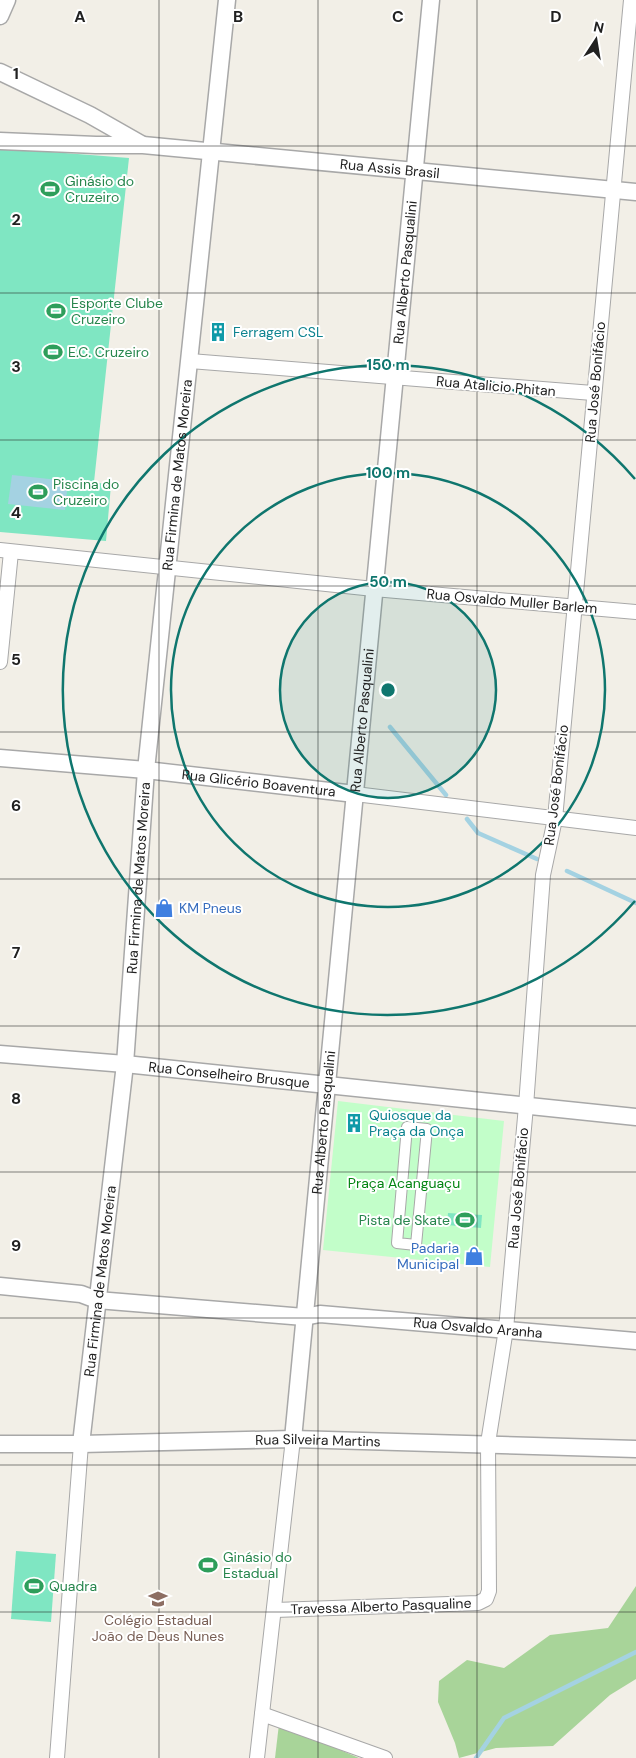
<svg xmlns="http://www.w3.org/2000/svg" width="636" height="1758" font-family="'DM Sans',sans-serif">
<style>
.forest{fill:#a8d499}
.park{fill:#c2fec9}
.pitch{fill:#7fe6c2}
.water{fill:#a4d2e2}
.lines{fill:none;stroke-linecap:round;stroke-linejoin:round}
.stream{stroke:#a4d2e2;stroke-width:4.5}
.pedestrian-casing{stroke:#a8a8a8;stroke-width:12}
.minor-casing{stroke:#a8a8a8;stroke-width:16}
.tertiary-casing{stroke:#a8a8a8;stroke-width:19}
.pedestrian{stroke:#fff;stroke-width:10}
.minor{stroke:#fff;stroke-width:14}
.tertiary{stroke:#fff;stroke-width:16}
.grid{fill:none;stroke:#212121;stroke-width:1;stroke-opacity:0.55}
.ring{fill:none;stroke:#0f766e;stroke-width:2.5}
.labels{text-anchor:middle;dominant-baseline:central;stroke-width:4;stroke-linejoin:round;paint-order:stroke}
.street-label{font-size:14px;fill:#212121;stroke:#fff}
.leisure-label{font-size:14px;fill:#27864d;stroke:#fff;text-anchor:start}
.culture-label{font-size:14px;fill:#0d838f;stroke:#fff;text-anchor:start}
.shop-label{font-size:14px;fill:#366cbe;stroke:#fff;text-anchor:start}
.park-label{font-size:14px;fill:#048513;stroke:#fff}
.education-label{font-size:14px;fill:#785e54;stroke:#fff}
.grid-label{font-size:16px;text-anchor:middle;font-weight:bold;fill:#212121;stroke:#fff;stroke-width:4;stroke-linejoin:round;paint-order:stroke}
.centre{fill:#0f766e;stroke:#fff;stroke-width:2.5}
.ring-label{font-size:15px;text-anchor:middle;font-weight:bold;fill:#0f766e;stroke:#fff;stroke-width:4;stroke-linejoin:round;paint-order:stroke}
</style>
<rect width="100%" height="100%" fill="#f2efe7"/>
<!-- forest -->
<g class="forest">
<polygon points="636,1586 636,1679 610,1695 553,1746 496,1748 459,1758 455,1743 438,1702 439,1681 467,1660 504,1668 550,1635 608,1628"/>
<polygon points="279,1724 359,1758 275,1758"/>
</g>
<!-- park -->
<polygon class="park" points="338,1101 504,1121 490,1267 323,1250"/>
<!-- pitch -->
<g class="pitch">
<polygon points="0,148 129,158 94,482 111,485 106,541 0,532"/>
<polygon points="448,1213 482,1215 481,1228 447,1225"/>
<polygon points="16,1551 56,1554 51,1622 11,1619"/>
</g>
<!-- water -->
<polygon class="water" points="12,475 68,481 65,510 8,504"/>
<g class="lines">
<!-- stream -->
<g class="stream">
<polyline points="390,727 446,795"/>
<polyline points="467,819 478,833 537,859"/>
<polyline points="567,871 636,903"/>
<polyline points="476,1758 504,1718 636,1652"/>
</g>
<!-- pedestrian casing -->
<g class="pedestrian-casing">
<polygon id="pedestrian" points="407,1127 427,1129 416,1245 397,1243"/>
</g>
<!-- minor casing -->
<g class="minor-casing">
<g id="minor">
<polyline points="190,361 593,393"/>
<polyline points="0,550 374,589 636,612"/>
<polyline points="0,662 11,552"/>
<polyline points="355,794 636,828"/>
<polyline points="275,1610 478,1603 486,1599 489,1591 488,1443 506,1329 526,1106 543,875 555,819 631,0"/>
<polyline points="262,1714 385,1758"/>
<polyline points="57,1758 81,1444"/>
<polyline points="257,1758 293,1439"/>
</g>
</g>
<!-- tertiary casing -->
<g class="tertiary-casing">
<g id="tertiary">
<polyline points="0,16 7,0"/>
<polyline points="0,72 90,115 141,144"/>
<path id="s1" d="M 0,141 L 96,145 L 143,145 L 636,192"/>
<path id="s2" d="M 0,758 L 146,770 L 355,794"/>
<path id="s3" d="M 0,1054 L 125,1064 L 636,1117"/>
<path id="s4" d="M 0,1286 L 81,1294 L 97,1300 L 304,1317 L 320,1314 L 636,1341"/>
<path id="s5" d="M 293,1439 L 431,0"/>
<path id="s6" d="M 0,1444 L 81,1444 L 293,1439 L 636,1449"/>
<path id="s7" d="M 81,1444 L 125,1064 L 146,770 L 227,0"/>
</g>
</g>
<!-- pedestrian -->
<use href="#pedestrian" class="pedestrian"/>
<!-- minor -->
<use href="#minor" class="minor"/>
<!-- tertiary -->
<use href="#tertiary" class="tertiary"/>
</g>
<!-- grid -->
<path class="grid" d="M 159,0 L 159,1758M 318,0 L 318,1758M 477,0 L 477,1758M 0,146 L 636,146M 0,293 L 636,293M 0,440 L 636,440M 0,586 L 636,586M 0,732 L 636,732M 0,879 L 636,879M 0,1026 L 636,1026M 0,1172 L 636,1172M 0,1318 L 636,1318M 0,1465 L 636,1465M 0,1612 L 636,1612"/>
<!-- distance rings -->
<circle cx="388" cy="690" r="108" fill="#0f766e" fill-opacity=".12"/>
<g class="ring">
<circle cx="388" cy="690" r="108"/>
<circle cx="388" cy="690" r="217"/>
<path d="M635 901A325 325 0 1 1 635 479"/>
</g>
<!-- icons -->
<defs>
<g id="stadium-bare" transform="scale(1.5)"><path d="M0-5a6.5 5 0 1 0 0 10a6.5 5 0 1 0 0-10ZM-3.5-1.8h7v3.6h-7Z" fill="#2e9e5b" stroke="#fff" stroke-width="2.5" paint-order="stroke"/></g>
<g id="building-bare" transform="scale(1.5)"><path d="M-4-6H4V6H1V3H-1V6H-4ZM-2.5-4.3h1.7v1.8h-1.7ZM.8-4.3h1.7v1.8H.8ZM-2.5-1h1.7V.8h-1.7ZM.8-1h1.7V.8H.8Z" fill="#0f9aa8" stroke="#fff" stroke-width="2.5" paint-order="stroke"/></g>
<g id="shop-bare" transform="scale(1.5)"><path d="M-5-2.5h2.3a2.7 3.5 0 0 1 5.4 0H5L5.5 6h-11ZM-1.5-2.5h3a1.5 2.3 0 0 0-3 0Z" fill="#3f7fe0" stroke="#fff" stroke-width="2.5" paint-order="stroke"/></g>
<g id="school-bare" transform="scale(1.5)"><path d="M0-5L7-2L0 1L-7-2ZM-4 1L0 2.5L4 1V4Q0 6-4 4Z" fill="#8d6e63" stroke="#fff" stroke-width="2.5" paint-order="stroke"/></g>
</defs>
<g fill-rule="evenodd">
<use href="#stadium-bare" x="50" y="189"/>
<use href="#stadium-bare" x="56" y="311"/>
<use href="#building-bare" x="218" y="332"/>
<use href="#stadium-bare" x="53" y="352"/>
<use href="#stadium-bare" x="38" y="492"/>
<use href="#shop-bare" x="164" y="908"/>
<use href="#building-bare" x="354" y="1123"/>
<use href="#stadium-bare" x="465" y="1220"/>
<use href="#shop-bare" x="474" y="1256"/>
<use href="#stadium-bare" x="208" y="1565"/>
<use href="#stadium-bare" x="34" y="1586"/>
<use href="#school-bare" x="158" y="1599"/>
</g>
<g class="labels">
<!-- street labels -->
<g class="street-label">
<text stroke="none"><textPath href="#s1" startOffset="391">Rua Assis Brasil</textPath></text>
<text stroke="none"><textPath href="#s5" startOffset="1172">Rua Alberto Pasqualini</textPath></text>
<text transform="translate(595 382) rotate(-85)">Rua José Bonifácio</text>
<text transform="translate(496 386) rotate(5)">Rua Atalicio Phitan</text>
<text stroke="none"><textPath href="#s7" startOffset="974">Rua Firmina de Matos Moreira</textPath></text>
<text transform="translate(512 601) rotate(5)">Rua Osvaldo Muller Barlem</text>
<text stroke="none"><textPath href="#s5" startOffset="722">Rua Alberto Pasqualini</textPath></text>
<text stroke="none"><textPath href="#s2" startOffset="260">Rua Glicério Boaventura</textPath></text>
<text transform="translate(556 785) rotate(-83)">Rua José Bonifácio</text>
<text stroke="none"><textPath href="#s7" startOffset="569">Rua Firmina de Matos Moreira</textPath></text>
<text stroke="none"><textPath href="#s3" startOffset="230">Rua Conselheiro Brusque</textPath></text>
<text stroke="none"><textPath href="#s5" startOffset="318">Rua Alberto Pasqualini</textPath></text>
<text transform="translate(518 1188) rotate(-85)">Rua José Bonifácio</text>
<text stroke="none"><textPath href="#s7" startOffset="164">Rua Firmina de Matos Moreira</textPath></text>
<text stroke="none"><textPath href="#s4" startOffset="481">Rua Osvaldo Aranha</textPath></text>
<text stroke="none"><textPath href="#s6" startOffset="318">Rua Silveira Martins</textPath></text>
<text transform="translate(381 1606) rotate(-2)">Travessa Alberto Pasqualine</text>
</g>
<!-- leisure labels -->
<g class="leisure-label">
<text x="65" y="181">Ginásio do<tspan x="65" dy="16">Cruzeiro</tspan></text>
<text x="71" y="303">Esporte Clube<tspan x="71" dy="16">Cruzeiro</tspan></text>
<text x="68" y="352">E.C. Cruzeiro</text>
<text x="53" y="484">Piscina do<tspan x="53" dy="16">Cruzeiro</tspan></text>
<text x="450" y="1220" text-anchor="end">Pista de Skate</text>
<text x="223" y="1557">Ginásio do<tspan x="223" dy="16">Estadual</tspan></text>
<text x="49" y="1586">Quadra</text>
</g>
<!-- culture labels -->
<g class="culture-label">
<text x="233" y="332">Ferragem CSL</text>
<text x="369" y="1115">Quiosque da<tspan x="369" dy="16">Praça da Onça</tspan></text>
</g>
<!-- shop labels -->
<g class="shop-label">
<text x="179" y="908">KM Pneus</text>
<text x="459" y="1248" text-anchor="end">Padaria<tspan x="459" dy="16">Municipal</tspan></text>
</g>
<!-- park labels -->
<g class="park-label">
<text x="404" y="1183">Praça Acanguaçu</text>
</g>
<!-- education labels -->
<g class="education-label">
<text x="158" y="1620">Colégio Estadual<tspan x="158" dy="16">João de Deus Nunes</tspan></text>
</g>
</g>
<g class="grid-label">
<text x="80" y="22">A</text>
<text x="238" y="22">B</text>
<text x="398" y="22">C</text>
<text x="556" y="22">D</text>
<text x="16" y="79">1</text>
<text x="16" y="225">2</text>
<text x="16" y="372">3</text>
<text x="16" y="518">4</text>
<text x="16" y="665">5</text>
<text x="16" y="811">6</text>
<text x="16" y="958">7</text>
<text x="16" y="1104">8</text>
<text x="16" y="1251">9</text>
</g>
<circle cx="388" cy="690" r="8" class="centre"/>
<g class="ring-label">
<text x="388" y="370">150 m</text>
<text x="388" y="478">100 m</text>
<text x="388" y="587">50 m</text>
</g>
<!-- north arrow -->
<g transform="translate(596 40) rotate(12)" stroke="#ffffff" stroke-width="4" paint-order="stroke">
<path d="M0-4L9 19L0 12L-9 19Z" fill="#212121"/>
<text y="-8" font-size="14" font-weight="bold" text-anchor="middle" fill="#212121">N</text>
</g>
</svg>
